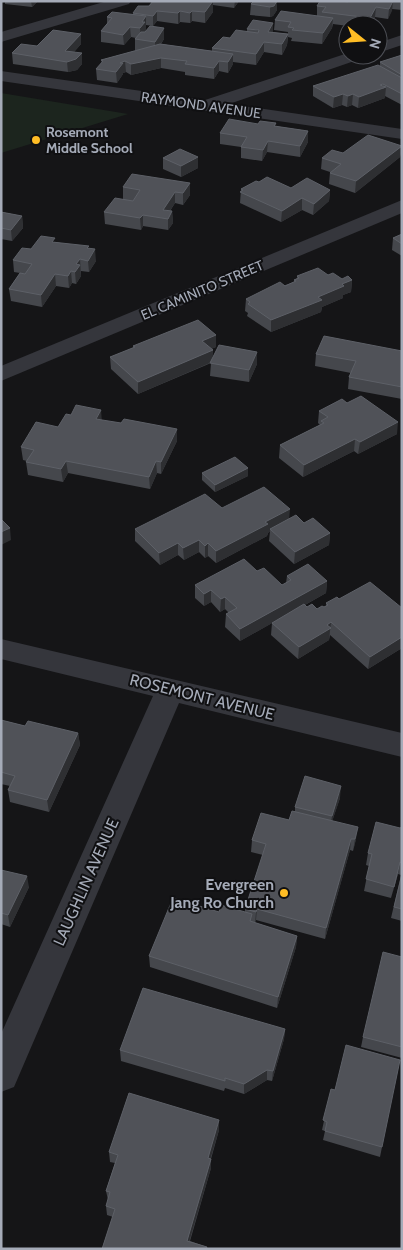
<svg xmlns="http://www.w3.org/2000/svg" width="403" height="1250" font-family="Cabin,sans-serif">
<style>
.green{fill:#1c251e}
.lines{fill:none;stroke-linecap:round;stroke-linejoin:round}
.minor{fill:#35363c;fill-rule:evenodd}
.wall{fill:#45474c}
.shaded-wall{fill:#2e2f32}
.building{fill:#505258;stroke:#5d6067}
.poi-dot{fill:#ffbd25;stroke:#101012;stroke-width:2}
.labels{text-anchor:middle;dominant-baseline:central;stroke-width:4;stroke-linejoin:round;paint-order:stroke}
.far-street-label{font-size:14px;fill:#a5abb8;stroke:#101012}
.far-poi-label{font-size:14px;font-weight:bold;fill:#a5abb8;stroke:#101012;text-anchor:start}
.street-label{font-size:16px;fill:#a5abb8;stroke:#101012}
.poi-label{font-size:16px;font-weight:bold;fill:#a5abb8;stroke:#101012;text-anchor:end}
</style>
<rect width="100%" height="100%" fill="#151517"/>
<!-- green -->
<polygon class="green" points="1,93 128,114 1,153"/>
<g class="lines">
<!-- minor -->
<g class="minor">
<polygon points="107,1 131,1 129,4 1,42 1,32"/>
<polygon points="402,35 402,45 378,53 378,43"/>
<polygon points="348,53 348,55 365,55 363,58 229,104 402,129 402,139 1,81 1,71 205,100"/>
<polygon points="402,200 402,213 1,381 1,366"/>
<polygon points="1,639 402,733 402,757 179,703 14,1087 1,1092 1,1034 153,696 1,659"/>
</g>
</g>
<!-- wall -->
<g class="wall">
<polygon points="5,1 38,1 32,7 5,4"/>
<polygon points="153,1 239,1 234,8 213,5 213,12 205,23 192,21 190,23 180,22 178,24 157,21 153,26 146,25 146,32 164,39 161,44 212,51 212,48 230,38 247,31 247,29 288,34 288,32 274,30 275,20 317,16 317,6 348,2 349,1 402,1 402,10 392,9 388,19 375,17 371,25 348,25 348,26 333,24 332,28 322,44 291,41 292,38 288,37 287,45 282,55 264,52 256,65 233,62 233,64 228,73 219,71 214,79 185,75 185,72 161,68 131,75 126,72 123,73 123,74 117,83 97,80 96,69 102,63 101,60 138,50 135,50 135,39 136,38 131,37 124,45 101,42 101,31 107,24 107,17 133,14 133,13 149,6"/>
<polygon points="277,1 277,10 273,16 270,17 250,15 251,4"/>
<polygon points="81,34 81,44 74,52 82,64 77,70 68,72 13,64 12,53"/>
<polygon points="402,55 402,105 385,96 385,98 358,108 352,105 347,107 342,105 333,108 313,96 313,86 380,66 380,62"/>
<polygon points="276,123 275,126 308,131 308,142 300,157 267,152 262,161 241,158 241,147 220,144 220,133 258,124"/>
<polygon points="402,146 400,157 355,193 329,184 330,172 321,169 322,158 343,153"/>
<polygon points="163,158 198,168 181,177 163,169"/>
<polygon points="259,182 291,188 330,190 329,201 313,215 302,210 281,222 240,203 241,189"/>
<polygon points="190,183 190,195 183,205 175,203 170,211 172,211 173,223 168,230 143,226 141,230 105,224 104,212 123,199 123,187"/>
<polygon points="1,212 22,216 23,228 12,241 1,239"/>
<polygon points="402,234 402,256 392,250 393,238"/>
<polygon points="55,242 89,248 96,261 89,272 81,271 81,276 76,284 72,283 69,288 56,286 42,307 11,301 9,289 20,273 14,272 13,260 31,249"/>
<polygon points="328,275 342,279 352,280 351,292 343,295 343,298 322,307 321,312 271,332 247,316 248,313 245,311 246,299 294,282 294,280 297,278 297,276"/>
<polygon points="216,335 216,347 211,349 213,350 212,359 257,364 249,382 210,376 211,363 138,394 111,369 110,357 134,348 133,346"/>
<polygon points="402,351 402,399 348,389 349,377 351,373 315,366 316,354"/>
<polygon points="319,411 397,434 358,454 354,451 303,477 279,458 280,445 320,425 318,423"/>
<polygon points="101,420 177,441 161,474 157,473 150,489 68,473 63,482 28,475 26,462 27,461 23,460 21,447 58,427"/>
<polygon points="248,468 248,476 215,492 202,480 202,473"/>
<polygon points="222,508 289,519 304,523 330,533 329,545 294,564 269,541 270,531 268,533 267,536 216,563 208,556 205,558 199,552 184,560 178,555 160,565 135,541 135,529"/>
<polygon points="257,571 282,585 286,583 287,576 327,581 326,593 305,605 307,607 317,609 324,607 326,606 326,603 339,599 402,608 402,648 368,669 330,635 329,640 298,659 271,635 272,623 240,641 225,627 226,614 229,613 225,609 220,612 211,602 204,606 195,598 195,585"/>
<polygon points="1,720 25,726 78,733 80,745 49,812 10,802 8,790 10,786 1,784"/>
<polygon points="340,798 332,821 356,839 353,851 350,850 325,939 256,920 255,923 297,936 296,947 277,1008 150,967 149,956 219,912 245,912 245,909 263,855 251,852 252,840 289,820 295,811 295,807"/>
<polygon points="402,827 402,921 391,918 401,875 398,874 391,898 364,891 369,866 366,865 368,853"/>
<polygon points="1,868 2,870 29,887 10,927 1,924"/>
<polygon points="402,957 402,1058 361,1047 363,1037"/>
<polygon points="285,1029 284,1039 272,1081 267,1080 244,1094 225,1088 224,1091 121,1061 120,1050"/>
<polygon points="331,1089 382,1147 380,1157 323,1140 325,1131 322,1130"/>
<polygon points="219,1130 211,1159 211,1168 190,1241 207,1247 207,1249 102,1249 113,1217 107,1215 106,1206 108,1200 106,1191 115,1163 110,1162 109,1152"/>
</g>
<!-- shaded-wall -->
<g class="shaded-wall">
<polygon points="31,1 38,1 32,7"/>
<polygon points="213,1 213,12 205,23 205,12"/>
<polygon points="235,1 239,1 234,8"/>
<polygon points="277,1 277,10 273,16 270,17 270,7"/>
<polygon points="393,1 392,11 388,19 389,9"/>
<polygon points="376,7 375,17 371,25 369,25 370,18"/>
<polygon points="157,11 157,21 153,26 153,16"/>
<polygon points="180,11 180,22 178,24 178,13"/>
<polygon points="192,11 192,21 190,23 190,13"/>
<polygon points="146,16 146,33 141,39 140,28 142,22"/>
<polygon points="333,18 332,28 322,44 323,33"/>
<polygon points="273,23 273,33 268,32"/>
<polygon points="130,27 131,37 124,45 123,35"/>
<polygon points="164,28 164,39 155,52 155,42"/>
<polygon points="81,34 81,44 66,61 65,51"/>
<polygon points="288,34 287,45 282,55 282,44"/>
<polygon points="264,42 264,52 256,65 256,54"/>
<polygon points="82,53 82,64 77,70 68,72 67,62"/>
<polygon points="233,54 233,64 228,73 228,62"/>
<polygon points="161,58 161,68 131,75 131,64"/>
<polygon points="125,61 126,72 123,73 123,74 117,83 116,72 120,63"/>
<polygon points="219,61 219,71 214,79 214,68"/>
<polygon points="383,84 383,89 386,87 385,98 358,108 359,97"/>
<polygon points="343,94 342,105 333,108 334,97"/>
<polygon points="353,94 352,105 347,107 348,96"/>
<polygon points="308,131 308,142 300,157 300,146"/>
<polygon points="268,141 267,152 262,161 263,150"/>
<polygon points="402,146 400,157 355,193 356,181"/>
<polygon points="198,157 198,168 181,177 181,166"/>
<polygon points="190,183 190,195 183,205 183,193"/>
<polygon points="330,190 329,201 313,215 314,204"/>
<polygon points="175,192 175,203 165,218 163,210"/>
<polygon points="302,198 302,210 281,222 282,211"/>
<polygon points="172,211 173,223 168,230 168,219"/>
<polygon points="143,215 143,226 141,230 140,218"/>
<polygon points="22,216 23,228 12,241 11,230"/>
<polygon points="95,249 96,261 89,272 88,261"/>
<polygon points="80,259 81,276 76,284 75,272 76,264"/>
<polygon points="71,271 72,283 69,288 68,276"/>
<polygon points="55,274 56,286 42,307 41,295"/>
<polygon points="352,280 351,292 343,295 343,298 322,307 321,312 271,332 271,320 318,297 342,284"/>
<polygon points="216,335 216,347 202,353 202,341"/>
<polygon points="213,350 212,362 138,394 138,382"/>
<polygon points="257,352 257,364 249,382 249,370"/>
<polygon points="101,410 102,422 96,419"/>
<polygon points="398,422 397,434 358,454 360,442"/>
<polygon points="177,429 177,441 161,474 161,462"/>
<polygon points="355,439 354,451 303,477 304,465"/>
<polygon points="66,461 68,473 63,482 61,469"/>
<polygon points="156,461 157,473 150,489 149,477"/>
<polygon points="248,468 248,476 215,492 215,485"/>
<polygon points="290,509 289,521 270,529 270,531 268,533 267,536 216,563 216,551 265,522"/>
<polygon points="10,528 11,540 1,545 1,532"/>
<polygon points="330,533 329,545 294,564 295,552"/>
<polygon points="199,540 199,552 184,560 183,548"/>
<polygon points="178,543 178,555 160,565 159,553"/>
<polygon points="208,543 208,556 205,558 205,546"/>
<polygon points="327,581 326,593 240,641 240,629"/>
<polygon points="211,590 211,602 204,606 204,594"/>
<polygon points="225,597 225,609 220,612 221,599"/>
<polygon points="331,622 329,640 298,659 299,647 327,625"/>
<polygon points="402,637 402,648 368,669 370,657"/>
<polygon points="78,733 80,745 49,812 47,800"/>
<polygon points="341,786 340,798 330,828 332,816"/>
<polygon points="358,827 356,839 353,851 355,839"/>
<polygon points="351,839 350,850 325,939 326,928"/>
<polygon points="400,862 398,874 391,898 394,887"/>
<polygon points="27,876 29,887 10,927 8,915"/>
<polygon points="257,909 256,920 255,923 256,912"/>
<polygon points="297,936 296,947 277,1008 278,997"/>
<polygon points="285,1029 284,1039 272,1081 273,1071"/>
<polygon points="267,1070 267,1080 244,1094 244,1084"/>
<polygon points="219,1120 219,1130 208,1167 208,1158"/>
<polygon points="211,1159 211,1168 187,1249 187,1241"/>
</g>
<!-- building -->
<g class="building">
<polygon points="153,1 213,1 205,12 192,11 190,13 180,11 178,13 157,11 153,16 133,13 138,6 149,6"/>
<polygon points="254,1 277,1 274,6 270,7 251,4"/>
<polygon points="320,1 339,1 348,2 349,1 393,1 389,9 376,7 370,18 322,12 326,7 317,6"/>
<polygon points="281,11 333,18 323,33 292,30 294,28 288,27 291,22 275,20"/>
<polygon points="112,12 146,16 142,22 145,22 140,28 130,27 123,35 101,31 112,18 107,17"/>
<polygon points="253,20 273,23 268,32 288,34 282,44 264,42 256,54 212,48 223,37 230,38 236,30 258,33 259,30 247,29"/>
<polygon points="150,26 164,28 155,42 135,39 141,32 145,32"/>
<polygon points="53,30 81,34 65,51 82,53 76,59 67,62 12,53 21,44 37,46"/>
<polygon points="160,44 233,54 228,62 219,61 214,68 185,64 187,61 161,58 131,64 125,61 120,63 123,63 116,72 96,69 103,61 101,60"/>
<polygon points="402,55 402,75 380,62"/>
<polygon points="378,65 402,78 402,94 383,84 380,85 386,87 359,97 353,94 348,96 343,94 334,97 313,86"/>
<polygon points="229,119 258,124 260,121 276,123 274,126 308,131 300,146 268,141 263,150 241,147 247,137 220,133"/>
<polygon points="368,135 402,146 356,181 330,173 341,164 322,158 332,150 343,153"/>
<polygon points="180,149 198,157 181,166 163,158"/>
<polygon points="132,174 190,183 183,193 175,192 163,210 172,211 168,219 143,215 140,218 104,212 115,198 133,201 140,190 123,187"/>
<polygon points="267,177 291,188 307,178 330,190 314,204 302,198 282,211 240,192 243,190 241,189 256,181 259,182"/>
<polygon points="1,212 22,216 11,230 1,228"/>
<polygon points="402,234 402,244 393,238"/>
<polygon points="41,236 55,238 52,242 89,246 87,248 95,249 88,261 80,259 76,264 80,265 75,272 71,271 68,276 55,274 41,295 9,289 20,273 25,274 32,264 13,260 22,248 31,249"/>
<polygon points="318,268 328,275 333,273 342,279 348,276 352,280 342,284 344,286 318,297 322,300 271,320 248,304 250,302 246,299 280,282 285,286 296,281 294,280 299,278 297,276"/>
<polygon points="198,320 216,335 202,341 213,350 138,382 110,357 135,347 133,346"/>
<polygon points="324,336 402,351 402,387 349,377 356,361 316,354"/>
<polygon points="219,345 257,352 249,370 210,363"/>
<polygon points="361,396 398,422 360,442 355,439 304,465 280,445 324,423 321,421 328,417 319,411 342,399 347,403"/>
<polygon points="76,405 101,410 96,419 121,423 124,419 177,429 161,462 156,461 149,477 66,461 61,469 26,462 34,450 21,447 36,422 58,427 66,414 71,415"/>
<polygon points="235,457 248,468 215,485 202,473"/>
<polygon points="264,487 290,509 265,522 268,524 216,551 208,543 205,546 199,540 183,548 178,543 159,553 135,529 205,494 222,508"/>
<polygon points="296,515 304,523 313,518 330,533 295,552 270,529"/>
<polygon points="1,519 10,528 1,532"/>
<polygon points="244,559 257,571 264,568 282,585 291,580 287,576 308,564 327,581 240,629 226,614 237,608 225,597 221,599 211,590 204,594 195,585"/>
<polygon points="370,582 402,608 402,637 370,657 331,622 327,625 331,628 299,647 272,623 304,604 307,607 312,604 317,609 322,606 324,607 328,605 326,603 337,597 339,599"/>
<polygon points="1,720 25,726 28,721 78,733 47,800 8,790 15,776 1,772"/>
<polygon points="305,776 341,786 332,816 295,807"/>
<polygon points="292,811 358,827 355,839 351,839 326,928 257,909 256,912 245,909 266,844 252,840 261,813 289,820"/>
<polygon points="376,822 400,828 402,827 402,863 400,862 394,887 366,879 372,854 368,853"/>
<polygon points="1,870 27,876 8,915 1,913"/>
<polygon points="402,874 402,909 394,907"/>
<polygon points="173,898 219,912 221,905 252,914 250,921 297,936 278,997 149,956"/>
<polygon points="383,952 402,957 402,1047 363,1037"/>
<polygon points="143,988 285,1029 273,1071 267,1070 244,1084 225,1078 225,1081 120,1050"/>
<polygon points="346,1045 400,1060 382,1147 325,1131 327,1122 323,1120 331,1089 335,1090"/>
<polygon points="129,1093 219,1120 208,1158 211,1159 187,1241 207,1247 206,1249 102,1249 115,1209 106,1206 110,1192 106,1191 118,1155 109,1152"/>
</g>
<!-- markers -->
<g class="poi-dot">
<circle cx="36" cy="140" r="5"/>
<circle cx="284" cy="893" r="5"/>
</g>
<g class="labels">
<!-- far-street labels -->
<g class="far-street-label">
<text transform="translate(201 105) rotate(8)">RAYMOND AVENUE</text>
<text transform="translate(202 290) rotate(-23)">EL CAMINITO STREET</text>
</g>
<!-- far-poi labels -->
<g class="far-poi-label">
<text x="46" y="132">Rosemont<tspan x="46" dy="16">Middle School</tspan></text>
</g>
<!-- street labels -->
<g class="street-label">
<text transform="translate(202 697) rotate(14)">ROSEMONT AVENUE</text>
<text transform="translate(86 882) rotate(-66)">LAUGHLIN AVENUE</text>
</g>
<!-- poi labels -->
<g class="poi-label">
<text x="274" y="884">Evergreen<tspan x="274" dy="18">Jang Ro Church</tspan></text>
</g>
</g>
<!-- border -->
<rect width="403" height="1250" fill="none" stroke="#a5abb8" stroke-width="5"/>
<!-- north arrow -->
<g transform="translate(363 40) rotate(107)"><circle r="24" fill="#101012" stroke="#4c4e54"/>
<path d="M0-4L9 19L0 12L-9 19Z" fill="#ffbd25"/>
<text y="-8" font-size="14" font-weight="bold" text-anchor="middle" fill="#a5abb8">N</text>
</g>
</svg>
